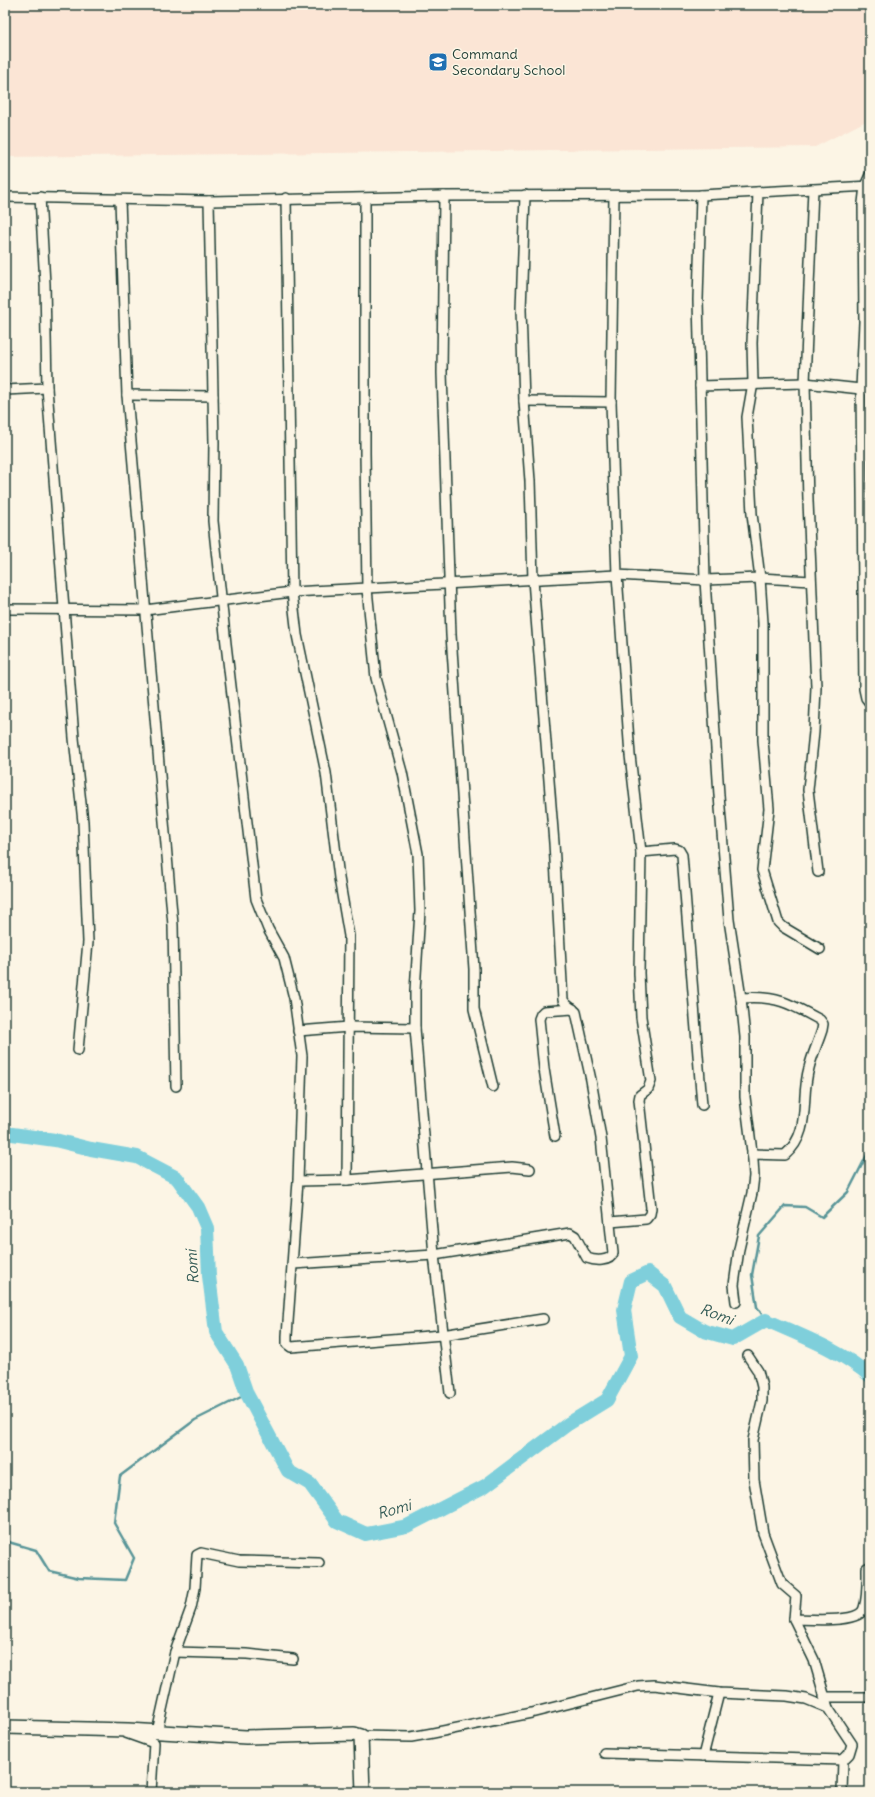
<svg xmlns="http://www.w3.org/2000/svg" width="875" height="1797" font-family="Delius,sans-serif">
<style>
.built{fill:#fbe5d5}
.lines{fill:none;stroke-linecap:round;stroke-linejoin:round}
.stream{stroke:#599598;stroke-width:2.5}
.river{stroke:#7fcfdb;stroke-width:14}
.street-casing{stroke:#1f3d34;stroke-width:12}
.secondary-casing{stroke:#1f3d34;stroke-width:16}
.street{stroke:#fcf5e5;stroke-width:9}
.secondary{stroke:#fcf5e5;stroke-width:13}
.labels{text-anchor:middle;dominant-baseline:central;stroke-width:3;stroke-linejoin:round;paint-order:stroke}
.poi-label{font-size:14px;fill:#1f3d34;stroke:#fcf5e5;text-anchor:start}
.water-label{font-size:15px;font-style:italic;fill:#325a55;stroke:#fcf5e5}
</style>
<rect width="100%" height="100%" fill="#fcf5e5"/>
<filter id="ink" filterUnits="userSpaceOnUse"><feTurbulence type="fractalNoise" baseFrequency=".025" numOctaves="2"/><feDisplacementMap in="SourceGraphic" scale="8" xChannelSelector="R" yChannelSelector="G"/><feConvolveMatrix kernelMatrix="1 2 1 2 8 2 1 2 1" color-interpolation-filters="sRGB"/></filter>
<g filter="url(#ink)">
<!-- built -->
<polygon class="built" points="5,5 870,5 870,119 815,147 5,157"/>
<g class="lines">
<!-- stream -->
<g class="stream">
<polyline points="766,1320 757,1307 752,1275 759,1236 785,1206 805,1207 822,1217 848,1192 870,1149"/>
<polyline points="5,1541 36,1550 49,1571 79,1578 125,1580 134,1558 114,1523 120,1476 195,1420 247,1394"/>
</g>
<!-- river -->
<path class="river" d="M 5,1133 L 55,1140 L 91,1149 L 137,1157 L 177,1178 L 198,1207 L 207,1228 L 209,1276 L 216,1332 L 237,1365 L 247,1394 L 288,1471 L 310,1484 L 337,1521 L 366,1534 L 407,1526 L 485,1486 L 568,1424 L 607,1400 L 631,1356 L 624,1310 L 631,1281 L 648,1273 L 665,1286 L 680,1317 L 704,1331 L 733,1339 L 766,1320 C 801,1336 841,1350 870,1376"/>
<!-- street casing -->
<g class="street-casing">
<g id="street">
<polyline points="870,175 865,186 863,203 864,322 861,389 864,689 866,698 870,703"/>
<polyline points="813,189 805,383 808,501 816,687 814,732 808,790 818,872"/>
<polyline points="758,192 752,343 753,383 747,417 752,514 760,578 763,623 763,740 769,809 762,870 778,922 783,927 820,949"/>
<polyline points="701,195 698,300 705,580 719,795 729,920 741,998 745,1037 745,1097 753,1160 754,1176 752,1193 739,1249 734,1285 736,1302"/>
<polyline points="444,196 442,373 451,635 474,969 474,1009 493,1087"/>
<polyline points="5,197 209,201 444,196 701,195 870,186"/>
<polyline points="40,197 45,284 47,388 74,738 83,822 88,942 78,1050"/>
<polyline points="286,198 292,592 297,635 326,773 339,878 349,936 347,1180"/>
<polyline points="365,199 365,453 367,589 376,678 402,772 418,854 420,911 415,991 415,1028 434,1255 450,1393"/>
<polyline points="120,200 127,395 173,925 176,1086"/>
<polyline points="209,201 214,443 213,521 226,644 256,899 268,929 284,958 294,998 302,1056 298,1181 287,1336 287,1344 291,1347 442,1335 543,1319"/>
<polyline points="700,386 805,383 870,390"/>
<polyline points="5,390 47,388"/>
<polyline points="127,395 213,396"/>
<polyline points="524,401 611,402"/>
<polyline points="5,609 145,610 292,592 617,575 705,580 760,578 811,581"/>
<polyline points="641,852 675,849 679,850 682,855 702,1105"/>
<path d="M 741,998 C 776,995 791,1004 820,1020 L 823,1024 L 822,1030 C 818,1043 812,1055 809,1068 C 800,1099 812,1132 785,1155 L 752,1154"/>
<polyline points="298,1031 349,1027 415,1028"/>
<polyline points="555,1136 544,1069 539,1019 541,1014 544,1011 573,1009"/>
<polyline points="298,1181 347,1180 512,1167 530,1169"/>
<polyline points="610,1222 646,1219 650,1214 651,1208 639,1100 640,1095 648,1089 651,1081 641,1017 639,973 641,852 630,755 617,575 611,402 614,196"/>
<path d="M 293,1264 L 434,1255 L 570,1233 L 575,1236 L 587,1258 C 595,1261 610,1262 613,1253 L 601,1138 L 591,1080 L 576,1012 L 566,1004 L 563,1000 L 554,843 L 533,580 L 530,481 L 524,401 L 521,310 L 525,195"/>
<polyline points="748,1356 758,1371 762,1387 762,1401 753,1440 754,1480 763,1533 782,1584 796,1596 794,1619 814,1660 828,1708 852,1744 849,1754 843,1760 842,1792"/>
<path d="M 794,1619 C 808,1619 860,1624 864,1608 C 868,1596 867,1580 867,1568"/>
<polyline points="175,1652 247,1654 293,1659"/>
<polyline points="824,1697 870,1697"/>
<polyline points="157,1732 175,1652 191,1608 195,1588 197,1555 201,1553 239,1561 319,1563"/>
<polyline points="126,1733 154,1743 151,1792"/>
<polyline points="361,1736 411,1737 433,1733 531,1713 638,1686 654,1685 719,1693 787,1696 806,1699 828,1708"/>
<polyline points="604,1753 843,1760"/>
<polyline points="703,1756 719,1693"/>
</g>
</g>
<!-- secondary casing -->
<g class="secondary-casing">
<polyline id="secondary" points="5,1727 128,1730 246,1737 354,1734 361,1736 363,1792"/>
</g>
<!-- street -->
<use href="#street" class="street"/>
<!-- secondary -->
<use href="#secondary" class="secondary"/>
</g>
</g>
<!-- icons -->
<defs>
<g id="school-square" transform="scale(1)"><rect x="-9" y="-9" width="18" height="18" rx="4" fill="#1f6fb2" stroke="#fcf5e5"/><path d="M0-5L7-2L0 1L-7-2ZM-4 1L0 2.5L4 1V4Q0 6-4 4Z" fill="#fff"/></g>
</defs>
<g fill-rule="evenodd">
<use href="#school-square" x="438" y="62"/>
</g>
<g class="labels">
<!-- poi labels -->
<g class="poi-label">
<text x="452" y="54">Command<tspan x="452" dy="16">Secondary School</tspan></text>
</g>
<!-- water labels -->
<g class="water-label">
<text transform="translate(192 1267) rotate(-94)">Romi</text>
<text transform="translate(717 1314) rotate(20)">Romi</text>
<text transform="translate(394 1509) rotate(-16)">Romi</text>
</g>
</g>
<!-- margin -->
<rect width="875" height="1797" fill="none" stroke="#fcf5e5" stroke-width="20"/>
<rect x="10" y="10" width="855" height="1777" fill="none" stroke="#1f3d34" stroke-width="1.5" filter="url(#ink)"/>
</svg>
